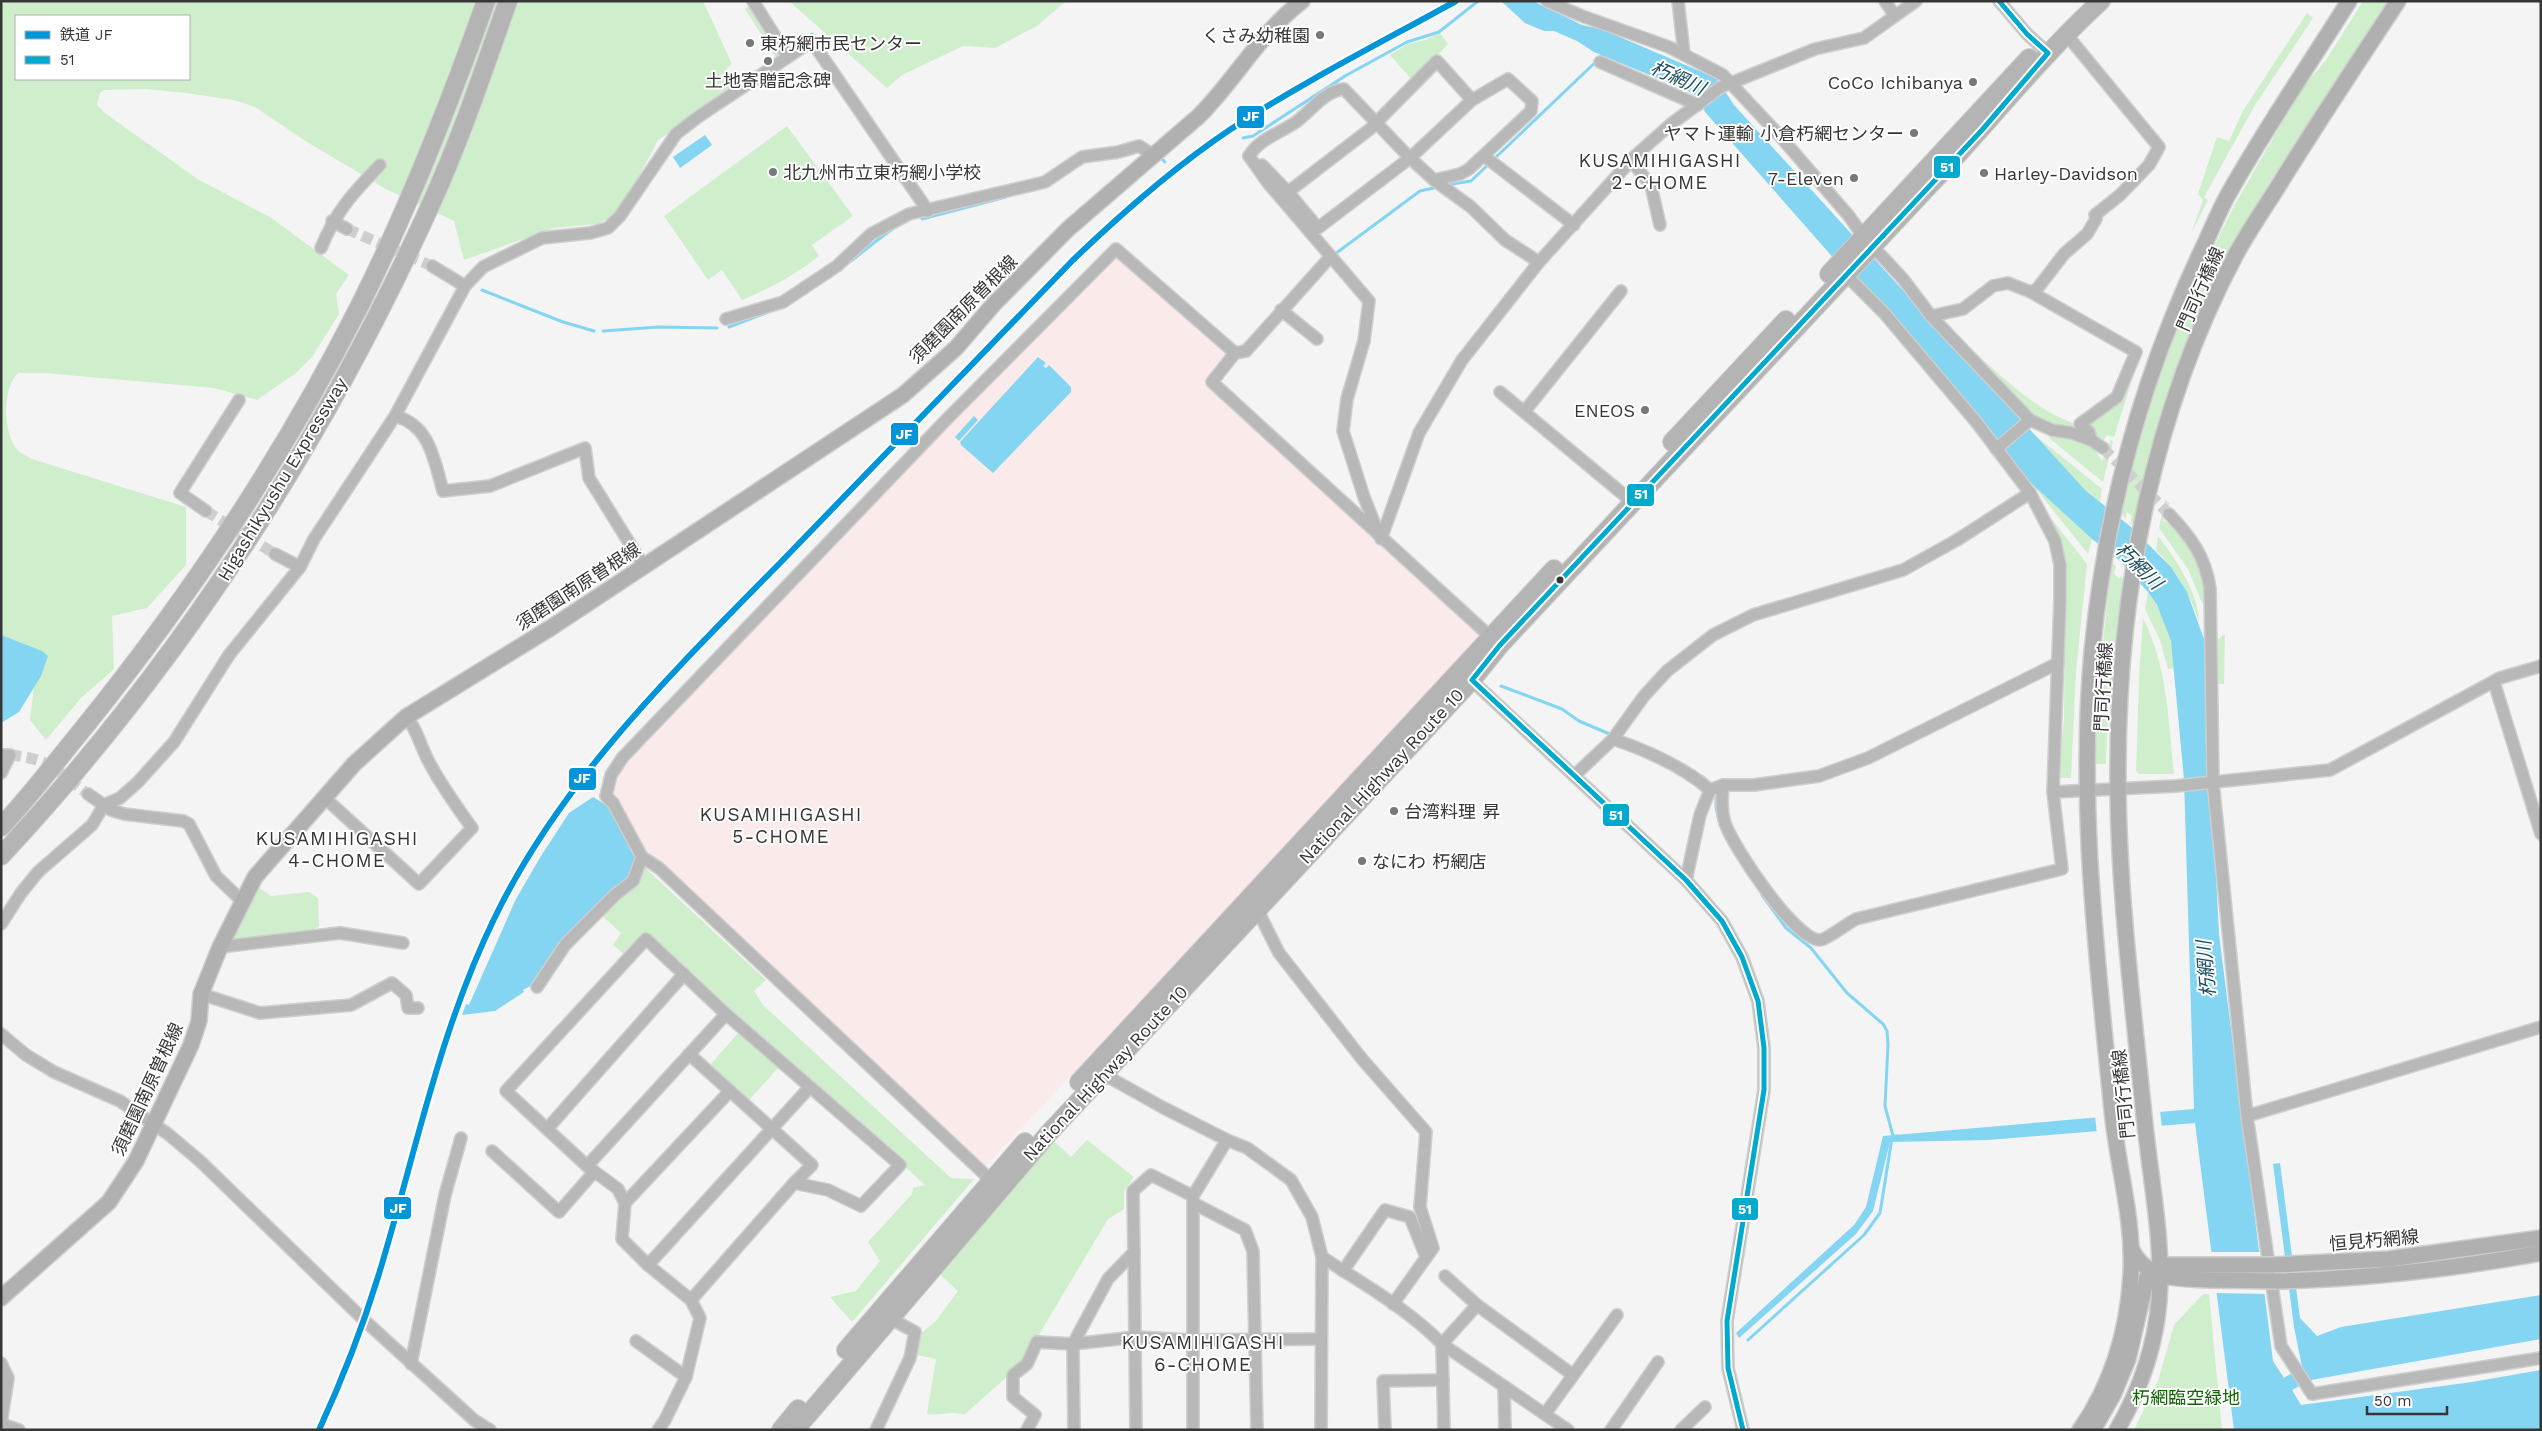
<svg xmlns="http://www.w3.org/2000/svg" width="2542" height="1431" font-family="'Work Sans','Noto Sans JP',sans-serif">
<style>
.industrial{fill:#faeaea}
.green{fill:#cfeecb;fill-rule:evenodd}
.water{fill:#83d5f2}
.pier{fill:#f4f4f5}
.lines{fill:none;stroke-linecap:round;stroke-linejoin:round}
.stream{stroke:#83d5f2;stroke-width:3}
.minor-tunnel{stroke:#cececf;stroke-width:11;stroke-dasharray:11 5.5;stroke-linecap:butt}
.minor-casing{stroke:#cececf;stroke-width:14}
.major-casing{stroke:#cececf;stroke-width:18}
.highway-casing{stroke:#cececf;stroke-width:20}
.minor{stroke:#b8b8b8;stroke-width:11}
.major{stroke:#b0b0b0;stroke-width:15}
.highway{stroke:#b4b4b5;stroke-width:18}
.major-bridge-casing{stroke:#cececf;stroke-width:18;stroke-linecap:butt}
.major-bridge{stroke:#b0b0b0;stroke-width:15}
.bus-1-casing{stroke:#fff;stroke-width:9}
.bus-1{stroke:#00a9ce;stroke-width:5}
.rail-1-casing{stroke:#fff;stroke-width:10}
.rail-1{stroke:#0095d9;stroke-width:6}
.poi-dot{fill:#78787a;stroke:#fff;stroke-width:2}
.bus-dot{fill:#363637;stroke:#fff;stroke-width:2}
.labels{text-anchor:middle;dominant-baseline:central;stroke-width:4;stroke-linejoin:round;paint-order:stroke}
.poi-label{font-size:18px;fill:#363637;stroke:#fff;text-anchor:end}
.street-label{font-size:18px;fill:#363637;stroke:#fff}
.park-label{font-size:18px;fill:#0e6800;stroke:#fff}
.water-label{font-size:19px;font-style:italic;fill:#194b5c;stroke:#fff}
.neighbourhood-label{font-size:19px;letter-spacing:1px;fill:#363637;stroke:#fff}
.line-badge{stroke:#fff;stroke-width:2}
.badge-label{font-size:14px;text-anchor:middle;font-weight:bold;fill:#fff}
</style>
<rect width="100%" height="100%" fill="#f4f4f5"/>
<!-- industrial -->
<polygon class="industrial" points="1116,249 1235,353 1212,382 1491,637 980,1171 642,857 606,796 611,775"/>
<!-- green -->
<g class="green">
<path d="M 1,1 L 703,1 L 732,64 L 727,68 L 730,92 L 658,140 L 627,199 L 612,217 L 597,224 L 554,228 L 464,260 L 454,221 L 386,189 L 307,142 L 255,107 L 234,100 L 186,93 L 146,89 L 104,90 L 100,93 L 97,105 L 106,114 L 199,180 L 270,217 L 349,275 L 336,294 L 339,314 L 312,357 L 296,373 L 257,400 L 214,388 L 44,373 L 18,373 C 2,388 3,431 16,448 C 19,453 27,456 32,459 L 186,507 L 186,565 L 147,608 L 112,616 L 114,669 L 81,698 L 46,740 L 30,720 L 36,670 L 1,646 ZM 16,16 L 189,16 L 189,79 L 16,79 Z"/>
<polygon points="789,1 1066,1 1037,26 995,48 963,46 902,75 887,88"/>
<polygon points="2363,1 2390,1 2268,185 2235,242 2135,523 2130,524 2132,516 2127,512 2125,519 2121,512 2136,451 2160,375 2175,333 2207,261 2234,206 2300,91 2326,60"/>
<polygon points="751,5 781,55 776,58 745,9"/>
<polygon points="2307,13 2313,18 2255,105 2204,197 2208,200 2191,234 2203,200 2198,194 2217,137 2229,141 2243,111"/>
<polygon points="1440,33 1448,44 1413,81 1390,55 1408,44 1425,40"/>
<path d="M 787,126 L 853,216 L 812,245 L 819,256 C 794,276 772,287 742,300 L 722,270 L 708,280 L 664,216 Z"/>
<polygon points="2141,352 2114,437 2107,435 2103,441 2082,424 2119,399"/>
<path d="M 1978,355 C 1999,374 2020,394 2044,409 C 2059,419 2073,420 2087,434 C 2069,425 2050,425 2033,415 C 2018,407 1986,370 1972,356 Z"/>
<polygon points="2031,432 2102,489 2100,502 2082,487"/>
<path d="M 2050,434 C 2063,436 2087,438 2096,451 C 2098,454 2099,458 2102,461 L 2111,440 L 2113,441 L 2103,482 L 2049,438 Z"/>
<polygon points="2033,485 2092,539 2088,554"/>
<path d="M 2165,500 L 2170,503 L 2163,521 L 2168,523 L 2169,519 C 2192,550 2203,564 2206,602 L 2202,603 L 2188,569 L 2159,528 Z"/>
<polygon points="2038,502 2087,564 2076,672 2071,778 2057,778 2064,721 2065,571"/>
<path d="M 2158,536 C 2175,558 2199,593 2199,622 C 2191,595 2176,570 2156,550 Z"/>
<polygon points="2113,564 2116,566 2114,574 2120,579 2121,576 2125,582 2108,711 2106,764 2095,764 2099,682 2111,565"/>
<path d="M 2148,592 C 2164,615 2173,640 2175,668 L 2168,669 L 2160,640 L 2145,609 Z"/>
<path d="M 2143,618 C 2168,668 2168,720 2174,774 L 2139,774 L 2136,771 L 2139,678 Z"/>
<polygon points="2225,634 2224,684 2218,684 2217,640"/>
<polygon points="641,864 766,980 754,991 763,1005 951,1178 974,1179 852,1322 830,1297 856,1291 880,1261 868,1242 912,1194 913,1188 925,1185 647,933 626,956 613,945 621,933 600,914"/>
<polygon points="258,887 271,896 309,892 318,898 319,927 313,929 312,933 232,940"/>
<polygon points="739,1032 779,1067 749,1100 710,1065"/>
<path d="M 1087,1140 L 1134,1177 L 1124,1191 L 1124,1209 L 1108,1219 L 1037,1338 L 1028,1358 L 964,1415 C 953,1410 940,1416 927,1414 L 936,1359 L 912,1354 L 917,1337 L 936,1321 L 958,1291 L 937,1272 L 1054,1141 L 1071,1157 Z"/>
<polygon points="2203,1294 2209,1294 2222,1430 2134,1430 2158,1381 2174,1325"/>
</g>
<!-- water -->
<g class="water">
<polygon points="1501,1 1533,1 1582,25 1601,29 1716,78 1734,105 2085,490 2131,527 2171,567 2187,592 2204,639 2219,934 2273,1361 2284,1378 2302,1367 2294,1327 2273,1164 2280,1163 2300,1318 2317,1336 2341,1327 2541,1295 2541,1339 2311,1380 2292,1390 2301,1405 2472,1382 2541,1370 2541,1430 2234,1430 2195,1123 1988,1140 1890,1142 1873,1211 1856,1234 1739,1338 1736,1333 1854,1225 1866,1207 1883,1136 2194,1109 2184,779 2171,641 2157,605 2148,592 2118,559 2092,539 2033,485 1705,112 1698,97 1686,90 1594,52 1577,41 1554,31 1544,31 1525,23"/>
<polygon points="705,135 712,145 680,168 673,157"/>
<polygon points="1038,357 1046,363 1043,366 1046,368 1049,365 1071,387 1071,392 993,473 961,445 960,442"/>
<polygon points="974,416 978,420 959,441 955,437"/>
<polygon points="1,635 42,651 48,656 41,676 19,712 1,723"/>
<polygon points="593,797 608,806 636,860 630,876 534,984 523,990 524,992 495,1011 462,1015 466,1004 469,1005 516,899 541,856 569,813"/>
</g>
<!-- pier -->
<g class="pier">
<polygon points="2160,1110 2162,1129 2097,1134 2095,1116"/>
<polygon points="2209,1252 2262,1252 2267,1294 2215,1293"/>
</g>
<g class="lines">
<!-- stream -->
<g class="stream">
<polyline points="804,40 812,34 817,42"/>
<polyline points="1243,138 1253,136 1345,76 1407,42 1439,32 1478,1"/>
<polyline points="1116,158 1134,153"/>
<polyline points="1162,159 1165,162"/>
<polyline points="1446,185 1471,181 1604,54"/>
<polyline points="922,219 1006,197"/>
<polyline points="1335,254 1420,191 1438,187"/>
<path d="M 844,266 C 863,253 879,237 899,225"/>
<polyline points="482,290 563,322 594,331"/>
<polyline points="729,327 766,313"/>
<polyline points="603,331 659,327 717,328"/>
<polyline points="1501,686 1562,709 1579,721 1612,735"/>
<polyline points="1702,776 1712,785"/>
<polyline points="1716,790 1716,808 1720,825"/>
<polyline points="1762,895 1786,928 1811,948 1847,993 1883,1024 1887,1031 1888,1045 1885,1106 1893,1136 1897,1136"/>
<polyline points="1748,1340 1864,1235 1880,1213 1892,1138"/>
</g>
<!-- minor-tunnel -->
<g class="minor-tunnel">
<polyline points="347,229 432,266"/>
<polyline points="2103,448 2169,514"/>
<polyline points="206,511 275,554"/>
<path d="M 10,755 C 53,759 56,771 88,794"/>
</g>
<!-- minor casing -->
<g class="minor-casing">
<g id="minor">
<polyline points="753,1 788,57"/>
<polyline points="1547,1 1582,16 1669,47 1723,75 1779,135 1849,216 1863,236 1903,279 1931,316 2030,420 2052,430 2072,433 2091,440 2103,448"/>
<polyline points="1678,1 1684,54"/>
<polyline points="1885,1 1895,16"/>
<polyline points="1999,1 2027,34 2048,53"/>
<polyline points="1600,62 1698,105"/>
<polyline points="1249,156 1268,183 1369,301 1364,341 1347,399 1343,431 1364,497 1379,535"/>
<path d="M 1249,156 C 1259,139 1280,133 1296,122 C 1311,111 1324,91 1344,89 L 1409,157 L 1434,180 L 1471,207 L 1505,240 L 1539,262"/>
<polyline points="1484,156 1574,225"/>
<polyline points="1631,160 1651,186 1660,225"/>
<polyline points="1262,165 1288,192"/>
<polyline points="1434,180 1460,174 1469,169 1531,111 1532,101 1508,79 1472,100 1410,158 1318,228 1288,192 1370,129 1437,61 1472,100"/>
<polyline points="332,221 347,229"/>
<path d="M 321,248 C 336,211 353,193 380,165"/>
<polyline points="432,266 465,286"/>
<polyline points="2031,292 2136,352 2117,397 2080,424 2089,432 2091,440"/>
<polyline points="1281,310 1317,339"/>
<polyline points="1931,316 1963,309 1993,286 2008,283 2031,292 2037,289 2064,254 2087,234 2096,219 2095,215 2120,195 2149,165 2159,147 2066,34"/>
<polyline points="726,319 783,302 837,266 871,234 909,214 1045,182 1082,157 1118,152 1139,146 1153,155"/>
<polyline points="1235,353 1246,351 1331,256"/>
<polyline points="1500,392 1624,495"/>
<polyline points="1524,412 1621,291"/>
<path d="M 395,416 C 430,425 434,460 443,491 L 490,486 L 585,448 L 589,478 L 643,565"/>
<polyline points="1996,449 2030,420"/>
<polyline points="206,511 180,493 239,400"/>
<path d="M 2169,514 C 2191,537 2205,556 2210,588 L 2213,782 L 2247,1116 L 2281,1346 L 2312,1394 L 2541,1358"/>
<polyline points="1381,539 1419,433 1462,360 1539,262 1635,156 1671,124 1721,87 1815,49 1864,38 1916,1"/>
<polyline points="275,554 300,567"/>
<polyline points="1467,676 1686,880 1722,921 1742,957 1758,1001 1764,1048 1764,1090 1727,1321 1728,1368 1743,1430"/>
<polyline points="2494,682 2541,834"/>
<path d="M 1613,739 C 1648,751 1683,766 1710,790"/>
<polyline points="1,755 10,755 1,773"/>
<polyline points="1574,776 1613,739 1644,696 1667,671 1713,635 1753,615 1903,570 1957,540 2030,493"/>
<path d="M 1723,785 C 1722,798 1721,810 1725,823 C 1733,847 1795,940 1820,940 C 1826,940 1848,923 1856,919 L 2062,869 L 2053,792 L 2060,600 L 2060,565 L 2055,541 L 2030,493 L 1977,423 L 1884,313 L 1845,274"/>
<polyline points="2053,792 2176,786 2330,770 2500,678 2541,666"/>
<polyline points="88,794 111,810 124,814 183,821 189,824 216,876 242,901"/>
<path d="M 325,798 L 419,884 L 472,828 C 456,806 441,785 429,762 C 421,748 417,728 406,717"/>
<polyline points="1686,880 1700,815 1710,790 1723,785 1754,785 1819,776 1868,758 2058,663"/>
<polyline points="1257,909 1279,953 1362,1059 1426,1132 1420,1207 1433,1248 1393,1304"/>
<polyline points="1,924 21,893 38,872 92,825 104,805 120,798 138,782 174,742 229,655 300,567 314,539 395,416 465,286 483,267 542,238 590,233 608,228 620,216 676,134 698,117 809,43 815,46 928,211"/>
<polyline points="220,947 340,933 403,943"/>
<polyline points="537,987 565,945 616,894 633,881 642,857"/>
<polyline points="201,994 260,1013 351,1005 392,983 406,995 408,1008 418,1008"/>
<polyline points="1,1034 26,1055 54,1072 120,1101 168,1134 200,1161 364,1320 474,1420 490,1430"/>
<polyline points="689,1054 812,1165 794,1183"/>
<polyline points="1103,1074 1162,1107 1227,1140 1247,1148 1291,1180 1312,1217 1322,1257 1321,1430"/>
<polyline points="2247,1116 2541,1027"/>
<polyline points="547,1129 684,974"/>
<polyline points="492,1151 559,1212 594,1172"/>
<polyline points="587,1166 726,1014"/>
<polyline points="995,1184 659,868 642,857 613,803 606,796 611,775 623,757 946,420 1116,249 1235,353 1212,382 1495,641"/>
<polyline points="625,1203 730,1091"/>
<polyline points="1193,1203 1245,1230 1253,1251 1257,1430"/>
<polyline points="1134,1252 1136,1430"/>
<path d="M 1322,1257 C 1363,1284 1408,1309 1442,1344 L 1568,1430"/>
<polyline points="648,1265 809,1088"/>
<polyline points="1343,1271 1385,1210 1410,1217 1426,1257"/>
<polyline points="1445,1276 1477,1305"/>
<polyline points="636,1341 686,1377"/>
<polyline points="1,1363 8,1378 1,1423"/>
<polyline points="411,1364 445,1195 461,1138"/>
<polyline points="1504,1386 1505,1430"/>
<polyline points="1545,1414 1617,1315"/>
<polyline points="1,1424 19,1430"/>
<polyline points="658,1430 665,1420 686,1377 700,1318 691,1300 648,1265 622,1239 625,1203 618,1189 587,1166 506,1091 646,939 726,1014 900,1165 861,1206 828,1190 794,1183 691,1300"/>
<polyline points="876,1430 910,1358 915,1332 886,1316"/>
<polyline points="1027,1430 1035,1415 1013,1397 1013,1375 1027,1364 1037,1342 1073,1344 1136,1337 1191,1340 1320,1339"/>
<polyline points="1074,1430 1073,1344 1108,1279 1134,1252 1133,1191 1151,1175 1193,1196"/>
<polyline points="1193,1430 1193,1196 1227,1140"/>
<polyline points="1385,1430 1383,1381 1443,1380"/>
<polyline points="1444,1430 1442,1344 1477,1305 1573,1375"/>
<polyline points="1611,1430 1658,1362"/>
<polyline points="1681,1430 1705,1407"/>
</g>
</g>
<!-- major casing -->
<g class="major-casing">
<g id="major">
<path d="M 2131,1248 C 2146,1281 2180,1279 2212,1280"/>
<polyline points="2274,1265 2389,1259 2541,1238"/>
<path d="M 2277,1281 C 2366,1279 2453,1269 2541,1253"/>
<path d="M 1,1298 L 109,1202 L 136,1161 L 191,1045 L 199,1021 L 201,994 L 220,947 L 255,877 L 354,764 L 406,717 L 552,627 L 903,395 L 956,348 L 993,305 L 1068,229 L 1199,116 C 1236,79 1260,33 1302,1"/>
<path d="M 2080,1430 C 2112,1384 2128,1329 2131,1274 C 2134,1219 2117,1164 2112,1110 C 2097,958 2078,804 2092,652 C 2105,513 2141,380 2200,254 C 2210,234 2218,212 2229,193 C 2266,127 2309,65 2349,1"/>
<polyline points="2093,1430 2113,1395 2128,1359 2147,1277 2162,1265 2210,1265"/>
<path d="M 2117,1430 C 2185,1312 2155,1231 2143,1106 C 2132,996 2117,878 2118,767 C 2118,593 2153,411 2235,256 C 2248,232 2264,209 2279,185 C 2317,123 2358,62 2398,1"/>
</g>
</g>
<!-- highway casing -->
<g class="highway-casing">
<g id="highway">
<polyline points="1829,274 2029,58"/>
<polyline points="1672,442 1786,320"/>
<path d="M 1,827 C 30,796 55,763 82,730 C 188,599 284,456 360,305 C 409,207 449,105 486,1"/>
<path d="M 1,856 C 180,664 323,442 431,204 C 461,138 484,69 508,1"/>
<polyline points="1079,1082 1554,569"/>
<polyline points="846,1350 1025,1142"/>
<polyline points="781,1430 798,1409"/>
<path d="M 795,1430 L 1048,1134 L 1472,680 L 1500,645 C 1642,493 1783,341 1926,189 C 1985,127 2038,59 2101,1"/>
</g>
</g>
<!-- minor -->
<use href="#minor" class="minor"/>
<!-- major -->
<use href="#major" class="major"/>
<!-- highway -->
<use href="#highway" class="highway"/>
<!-- major-bridge casing -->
<g class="major-bridge-casing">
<g id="major-bridge">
<polyline points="2210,1265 2274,1265"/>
<polyline points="2212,1280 2277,1281"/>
</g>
</g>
<!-- major-bridge -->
<use href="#major-bridge" class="major-bridge"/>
<!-- bus-1 casing -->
<g class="bus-1-casing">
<polyline id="bus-1" points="1743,1430 1728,1368 1727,1321 1764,1090 1764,1048 1758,1001 1742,957 1722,921 1686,880 1472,680 1500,645 1982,130 2048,53 2027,34 1999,1"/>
</g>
<!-- bus-1 -->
<use href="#bus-1" class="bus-1"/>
<!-- rail-1 casing -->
<g class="rail-1-casing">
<path id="rail-1" d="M 319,1430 C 342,1380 362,1329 378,1277 C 415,1156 439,1031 495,917 C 562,779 674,671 780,563 C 878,462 975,361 1073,260 C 1122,213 1174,167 1231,129 C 1303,82 1380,43 1456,1"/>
</g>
<!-- rail-1 -->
<use href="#rail-1" class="rail-1"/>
</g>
<!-- markers -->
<g class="poi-dot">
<circle cx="1320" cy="35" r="5"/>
<circle cx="750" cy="43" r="5"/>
<circle cx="768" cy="61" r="5"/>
<circle cx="1973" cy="82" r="5"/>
<circle cx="1914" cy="133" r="5"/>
<circle cx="773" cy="172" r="5"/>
<circle cx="1984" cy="173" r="5"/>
<circle cx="1854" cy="178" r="5"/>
<circle cx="1645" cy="410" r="5"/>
<circle cx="1394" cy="811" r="5"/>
<circle cx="1362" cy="861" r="5"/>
</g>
<circle class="bus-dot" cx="1560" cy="580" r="4.5"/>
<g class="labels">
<!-- poi labels -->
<g class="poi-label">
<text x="1310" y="35">くさみ幼稚園</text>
<text x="760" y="43" text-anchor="start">東朽網市民センター</text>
<text x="768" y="80" text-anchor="middle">土地寄贈記念碑</text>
<text x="1963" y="82">CoCo Ichibanya</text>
<text x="1904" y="133">ヤマト運輸 小倉朽網センター</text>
<text x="783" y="172" text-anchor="start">北九州市立東朽網小学校</text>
<text x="1994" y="173" text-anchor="start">Harley-Davidson</text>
<text x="1844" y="178">7-Eleven</text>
<text x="1635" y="410">ENEOS</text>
<text x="1404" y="811" text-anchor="start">台湾料理 昇</text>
<text x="1372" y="861" text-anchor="start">なにわ 朽網店</text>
</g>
<!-- street labels -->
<g class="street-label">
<text transform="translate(2200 289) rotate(-66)">門司行橋線</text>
<text transform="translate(963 309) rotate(-45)">須磨園南原曽根線</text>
<text transform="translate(282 479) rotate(-59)">Higashikyushu Expressway</text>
<text transform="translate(578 586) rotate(-33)">須磨園南原曽根線</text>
<text transform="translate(2103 687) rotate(-87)">門司行橋線</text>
<text transform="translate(1381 776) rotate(-47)">National Highway Route 10</text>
<text transform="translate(1105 1073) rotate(-47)">National Highway Route 10</text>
<text transform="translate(147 1089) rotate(-65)">須磨園南原曽根線</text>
<text transform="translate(2123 1094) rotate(-96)">門司行橋線</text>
<text transform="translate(2374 1240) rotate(-5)">恒見朽網線</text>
</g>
<!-- park labels -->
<g class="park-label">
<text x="2186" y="1397">朽網臨空緑地</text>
</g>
<!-- water labels -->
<g class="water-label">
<text transform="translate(1678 78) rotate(24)">朽網川</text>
<text transform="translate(2139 566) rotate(45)">朽網川</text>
<text transform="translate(2206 969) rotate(-95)">朽網川</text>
</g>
<!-- neighbourhood labels -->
<g class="neighbourhood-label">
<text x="1660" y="160">KUSAMIHIGASHI<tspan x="1660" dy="22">2-CHOME</tspan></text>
<text x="781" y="814">KUSAMIHIGASHI<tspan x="781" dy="22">5-CHOME</tspan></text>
<text x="337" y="838">KUSAMIHIGASHI<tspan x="337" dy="22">4-CHOME</tspan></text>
<text x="1203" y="1342">KUSAMIHIGASHI<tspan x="1203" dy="22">6-CHOME</tspan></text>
</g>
</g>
<g class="line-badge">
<rect x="1236" y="105" width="29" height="24" rx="5" fill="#0095d9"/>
<rect x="1933" y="155" width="28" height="24" rx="5" fill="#00a9ce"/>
<rect x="890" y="422" width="29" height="24" rx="5" fill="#0095d9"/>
<rect x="1626" y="483" width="29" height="24" rx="5" fill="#00a9ce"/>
<rect x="568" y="767" width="29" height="24" rx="5" fill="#0095d9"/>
<rect x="1602" y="803" width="28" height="24" rx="5" fill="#00a9ce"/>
<rect x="383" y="1196" width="29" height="24" rx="5" fill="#0095d9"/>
<rect x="1731" y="1197" width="28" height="24" rx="5" fill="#00a9ce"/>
</g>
<g class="badge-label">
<text x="1251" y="121">JF</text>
<text x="1947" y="172">51</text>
<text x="904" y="439">JF</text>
<text x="1641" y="499">51</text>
<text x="582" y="783">JF</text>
<text x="1616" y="820">51</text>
<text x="398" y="1213">JF</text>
<text x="1745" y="1214">51</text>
</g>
<!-- border -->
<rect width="2542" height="1431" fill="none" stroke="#363637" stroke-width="5"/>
<!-- legend -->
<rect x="15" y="15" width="175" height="65" fill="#ffffff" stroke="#afafaf"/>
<rect x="25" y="31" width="25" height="8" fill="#0095d9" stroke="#afafaf"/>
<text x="60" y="40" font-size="15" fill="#363637">鉄道 JF</text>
<rect x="25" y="56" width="25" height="8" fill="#00a9ce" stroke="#afafaf"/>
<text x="60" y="65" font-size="15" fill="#363637">51</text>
<!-- scale -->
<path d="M2367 1406v8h80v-8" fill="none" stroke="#363637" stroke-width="2.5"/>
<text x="2374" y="1406" font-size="15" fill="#363637" stroke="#ffffff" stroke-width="4" paint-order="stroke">50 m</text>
</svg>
